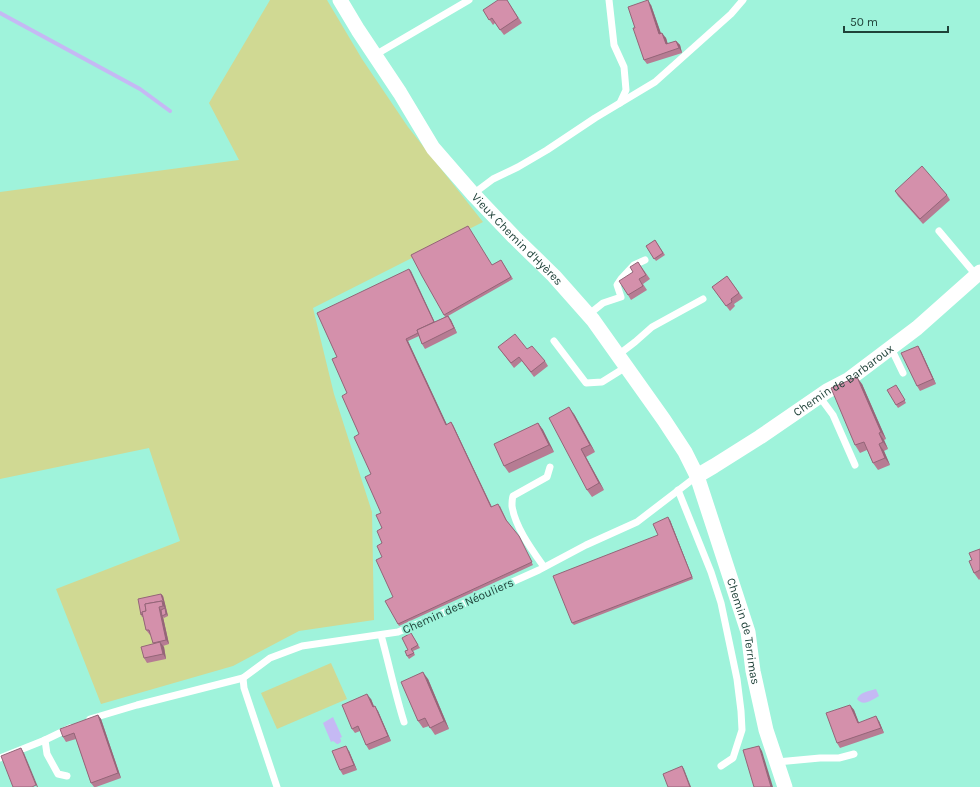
<svg xmlns="http://www.w3.org/2000/svg" width="980" height="787" font-family="Karla,sans-serif">
<style>
.green{fill:#d0d993}
.water{fill:#c5b9f4}
.lines{fill:none;stroke-linecap:round;stroke-linejoin:round}
.stream{stroke:#c5b9f4;stroke-width:4}
.service{stroke:#fff;stroke-width:7}
.minor{stroke:#fff;stroke-width:15}
.wall{fill:#b67c93}
.shaded-wall{fill:#946578}
.building{fill:#d490ab;stroke:#946578}
.labels{text-anchor:middle;dominant-baseline:central;stroke-width:3.5;stroke-linejoin:round;paint-order:stroke}
.street-label{font-size:12px;fill:#1f4239;stroke:#9ff3db}
</style>
<rect width="100%" height="100%" fill="#9ff3db"/>
<!-- green -->
<g class="green">
<polygon points="270,0 327,0 362,59 408,127 483,222 313,308 334,394 372,512 374,620 299,631 233,666 101,704 56,589 180,541 149,448 0,479 0,192 239,160 209,103"/>
<polygon points="331,663 347,699 277,729 261,693"/>
</g>
<!-- water -->
<g class="water">
<path d="M 876,689 L 879,696 C 872,700 863,707 857,699 C 860,692 869,691 876,689 Z"/>
<polygon points="333,717 342,737 340,738 341,740 341,742 338,744 337,744 333,741 331,742 323,723"/>
</g>
<g class="lines">
<!-- stream -->
<polyline class="stream" points="0,13 140,89 170,111"/>
<!-- service -->
<g class="service">
<polyline points="375,55 469,0"/>
<polyline points="620,103 655,82 731,14 743,0"/>
<polyline points="473,194 493,179 518,167 547,150 595,118 620,103 626,90 624,67 614,45 609,0"/>
<polyline points="939,231 976,275"/>
<polyline points="588,315 603,303 621,297 617,285 621,279 634,265 645,260"/>
<polyline points="554,341 586,383 602,382 626,367"/>
<polyline points="891,348 903,373"/>
<polyline points="618,355 635,342 652,327 703,299"/>
<polyline points="819,396 833,415 855,465"/>
<polyline points="678,490 711,572 721,603 737,679 741,711 742,730 733,758 721,766"/>
<path d="M 544,567 C 532,550 515,527 512,506 C 512,503 512,499 513,496 L 547,477 L 550,467"/>
<path d="M 381,635 C 389,664 395,693 404,722"/>
<polyline points="90,719 137,705 243,678"/>
<polyline points="45,740 47,754 58,774 67,776"/>
<polyline points="0,758 45,740 70,728"/>
<polyline points="777,762 820,758 839,758 854,754"/>
<polyline points="277,787 244,688 243,678 270,658 302,646 398,632 427,620 539,570 586,545 637,522 697,476"/>
</g>
<!-- minor -->
<g class="minor">
<path id="s1" d="M 340,0 L 358,30 L 400,93 L 433,148 L 473,194 L 514,237 L 554,276 L 593,320 L 664,420 L 685,452 L 697,476 L 748,632 L 753,671 L 766,730 L 785,787"/>
<path id="s2" d="M 697,476 L 714,466 L 760,437 L 827,391 L 848,380 L 917,328 L 980,272"/>
</g>
</g>
<!-- wall -->
<g class="wall">
<polygon points="507,0 522,23 504,35 495,23 493,25 483,10"/>
<polygon points="651,5 661,34 666,38 668,44 676,41 680,45 682,53 647,64 644,60 635,28"/>
<polygon points="895,191 947,195 950,200 923,224 898,196"/>
<polygon points="655,240 665,255 656,261 646,246"/>
<polygon points="501,260 513,279 448,316 451,320 457,333 425,349 422,344 419,336 408,341 447,425 451,422 453,425 492,507 500,506 507,521 520,538 533,565 399,626 398,624 393,597 382,557 381,513 371,474 337,357 409,269 434,322 445,317 444,315 492,265"/>
<polygon points="638,262 650,279 643,284 647,290 631,300 628,295 633,272"/>
<polygon points="727,276 743,298 734,304 735,306 730,311 712,287"/>
<polygon points="918,346 921,351 936,384 920,391 917,386"/>
<polygon points="498,347 527,349 545,361 548,366 534,377 522,361 514,368"/>
<polygon points="862,384 886,439 884,440 888,449 884,451 890,465 878,470 873,463 867,450 860,453 855,445"/>
<polygon points="898,388 906,403 898,408 896,405"/>
<polygon points="574,414 595,452 586,457 604,490 592,497 587,490"/>
<polygon points="538,423 543,430 554,452 509,473 504,466"/>
<polygon points="670,520 693,579 574,625 572,623 658,535"/>
<polygon points="980,549 980,579 979,580 974,573 972,560"/>
<polygon points="161,594 163,596 168,616 164,618 163,617 169,644 163,646 164,647 166,659 147,663 144,658 153,644 151,635 150,635 146,630 143,617 142,617 141,615"/>
<polygon points="411,633 420,648 413,651 415,655 409,659 407,656 408,650"/>
<polygon points="428,679 449,729 435,735 429,726 423,728 418,721"/>
<polygon points="371,699 374,706 378,711 391,741 369,750 366,745 360,731 355,733 352,729"/>
<polygon points="850,705 854,710 859,723 879,721 884,733 840,748 837,743"/>
<polygon points="98,715 101,719 121,778 96,787 94,787 91,783 76,739 66,742 63,737"/>
<polygon points="349,751 357,770 343,775 340,770"/>
</g>
<!-- shaded-wall -->
<g class="shaded-wall">
<polygon points="648,0 651,5 663,39 659,34"/>
<polygon points="662,33 666,38 669,49 666,44"/>
<polygon points="676,41 680,45 682,53 679,48"/>
<polygon points="409,269 411,271 437,327 435,325"/>
<polygon points="448,316 451,320 457,333 454,328"/>
<polygon points="406,339 408,341 448,427 446,425"/>
<polygon points="918,346 921,351 936,384 933,379"/>
<polygon points="857,377 862,384 886,439 881,432"/>
<polygon points="569,407 574,414 595,452 590,445"/>
<polygon points="451,422 453,425 493,510 491,507"/>
<polygon points="538,423 543,430 554,452 549,445"/>
<polygon points="879,433 884,440 888,449 883,442"/>
<polygon points="879,444 884,451 890,465 885,458"/>
<polygon points="581,449 586,457 604,490 599,483"/>
<polygon points="668,517 670,520 693,579 692,577"/>
<polygon points="161,594 163,596 168,616 166,614 165,608 163,606"/>
<polygon points="159,607 162,612 162,616 163,617 169,644 166,640"/>
<polygon points="160,642 164,647 166,659 163,654"/>
<polygon points="423,672 428,679 449,729 444,721"/>
<polygon points="367,694 371,699 376,712 373,707"/>
<polygon points="850,705 854,710 861,728 858,723"/>
<polygon points="375,706 378,711 391,741 388,736"/>
<polygon points="98,715 101,719 121,778 118,773"/>
<polygon points="876,716 879,721 884,733 881,728"/>
<polygon points="346,746 349,751 357,770 354,765"/>
<polygon points="759,746 762,751 773,787 771,787"/>
<polygon points="21,748 24,753 38,787 37,787 36,785"/>
<polygon points="682,766 684,769 691,787 690,787"/>
</g>
<!-- building -->
<g class="building">
<polygon points="498,0 507,0 518,18 500,30 492,18 489,20 483,10"/>
<polygon points="648,0 659,34 662,33 666,44 676,41 679,48 644,60 633,28 635,28 628,7"/>
<polygon points="922,166 947,195 920,219 895,191"/>
<polygon points="468,226 492,265 501,260 511,277 444,315 422,276 411,255"/>
<polygon points="655,240 663,253 654,259 646,246"/>
<polygon points="638,262 646,275 639,279 643,286 628,295 619,281 633,272 630,267"/>
<polygon points="409,269 434,322 417,330 418,333 406,339 446,425 451,422 491,507 498,504 506,520 519,536 532,562 398,624 385,601 393,597 376,560 382,557 377,546 382,543 377,531 382,528 376,515 381,513 365,477 371,474 354,437 359,434 342,396 347,393 332,359 337,357 317,313"/>
<polygon points="727,276 739,293 731,299 732,302 726,306 712,287"/>
<polygon points="448,316 454,328 422,344 417,330"/>
<polygon points="515,334 527,349 532,346 545,361 531,372 519,357 511,363 498,347"/>
<polygon points="918,346 933,379 917,386 901,353"/>
<polygon points="857,377 881,432 879,433 883,442 879,444 885,458 873,463 864,442 855,445 831,388"/>
<polygon points="896,385 905,400 896,405 887,390"/>
<polygon points="569,407 590,445 581,449 599,483 587,490 549,418"/>
<polygon points="538,423 549,445 504,466 494,444"/>
<polygon points="668,517 692,577 572,623 553,576 658,535 653,524"/>
<polygon points="980,549 980,570 974,573 969,561 972,560 969,553"/>
<polygon points="161,594 164,604 162,601 145,604 146,611 142,612 142,614 141,615 138,599"/>
<polygon points="162,601 163,606 159,607 166,640 153,643 149,630 146,630 142,612 146,611 145,604"/>
<polygon points="165,608 166,614 162,616 161,610"/>
<polygon points="411,633 418,645 411,649 414,653 407,656 405,651 408,650 402,638"/>
<polygon points="160,642 163,654 144,658 141,647"/>
<polygon points="423,672 444,721 430,728 425,718 418,721 401,682"/>
<polygon points="367,694 373,707 375,706 388,736 366,745 358,726 352,729 342,705"/>
<polygon points="850,705 858,723 876,716 881,728 837,743 826,713"/>
<polygon points="98,715 118,773 91,783 74,733 63,737 60,729"/>
<polygon points="346,746 354,765 340,770 332,751"/>
<polygon points="759,746 771,787 754,787 743,750"/>
<polygon points="21,748 36,785 32,787 13,787 1,756"/>
<polygon points="682,766 690,787 668,787 663,774"/>
</g>
<g class="labels">
<!-- street labels -->
<g class="street-label">
<text stroke="none"><textPath href="#s1" startOffset="299">Vieux Chemin d'Hyères</textPath></text>
<text stroke="none"><textPath href="#s2" startOffset="175">Chemin de Barbaroux</textPath></text>
<text transform="translate(458 606) rotate(-24)">Chemin des Néouliers</text>
<text stroke="none"><textPath href="#s1" startOffset="760">Chemin de Terrimas</textPath></text>
</g>
</g>
<!-- scale -->
<path d="M844 26v6h104v-6" fill="none" stroke="#1f4239" stroke-width="2"/>
<text x="850" y="26" font-size="12" fill="#1f4239" stroke="#9ff3db" stroke-width="3" paint-order="stroke">50 m</text>
</svg>
